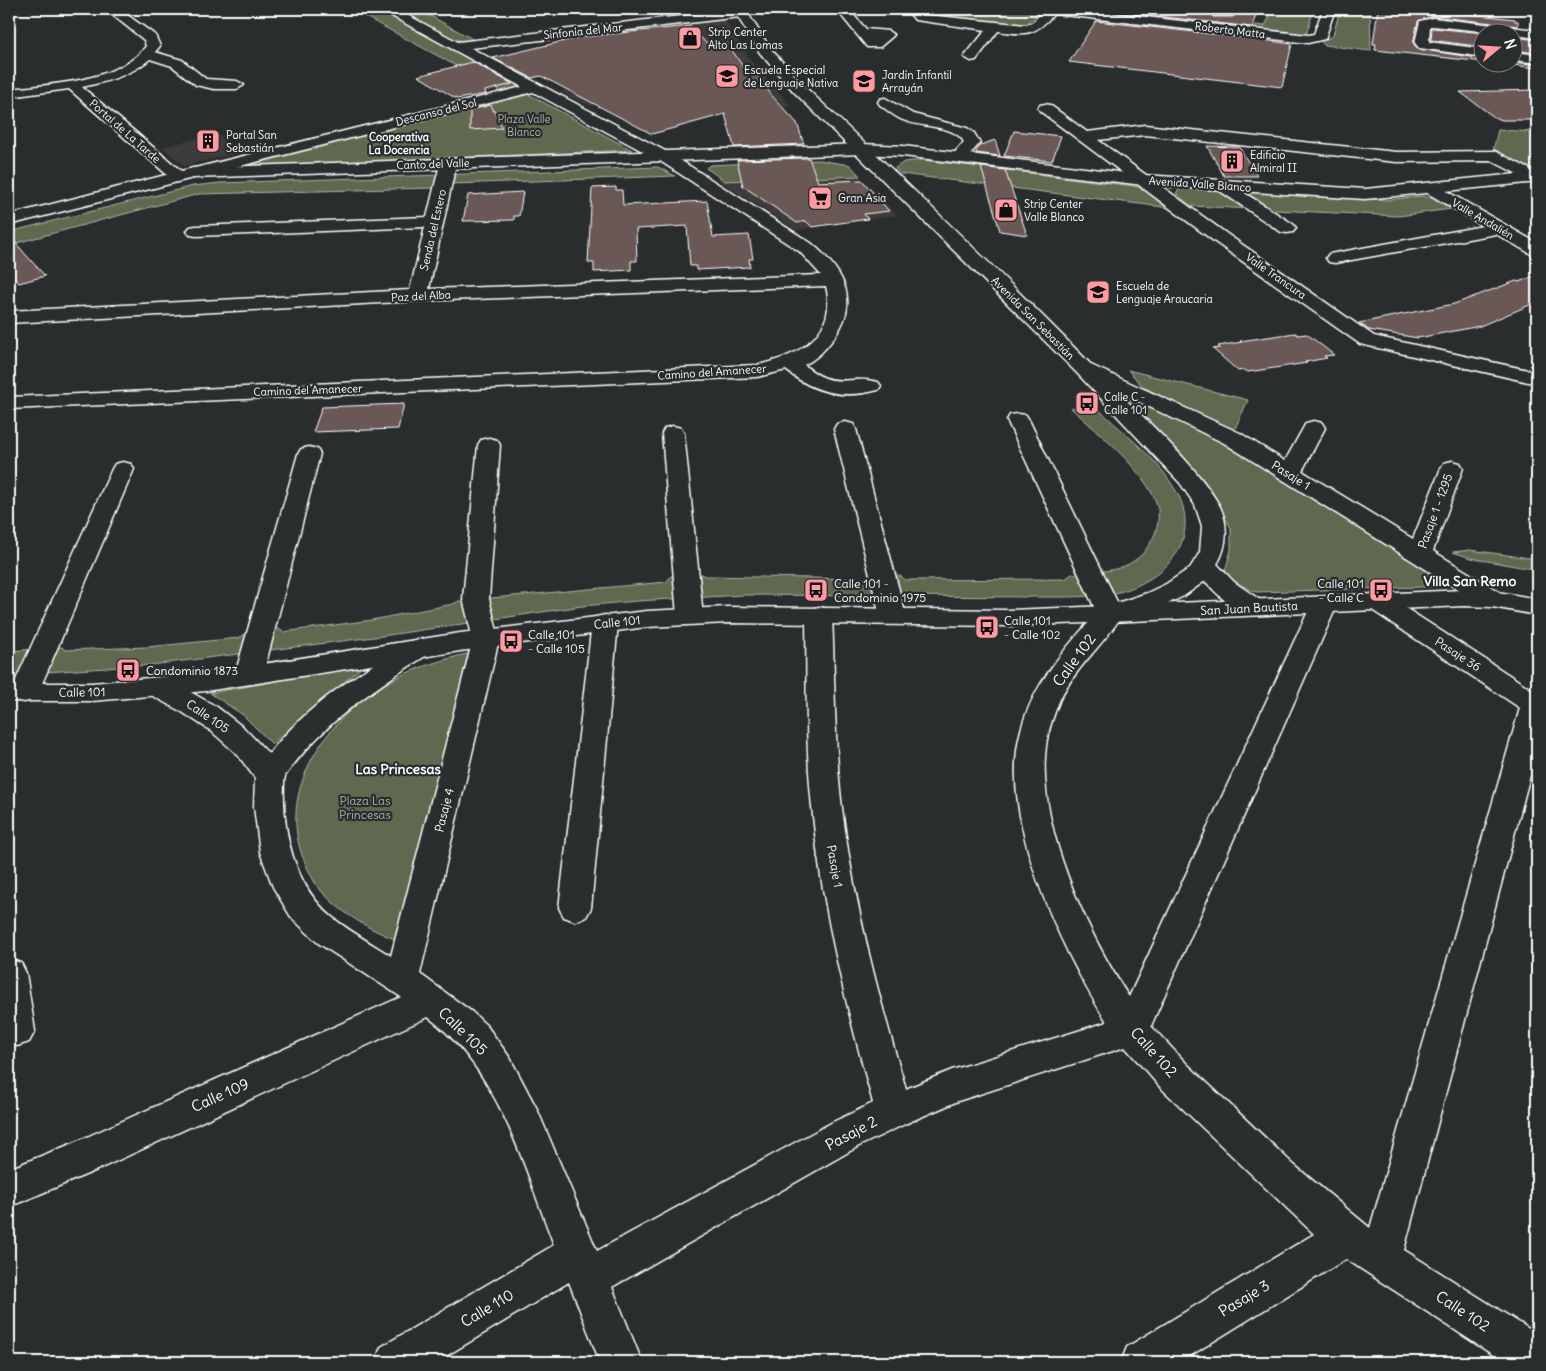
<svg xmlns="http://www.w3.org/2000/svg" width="1546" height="1371" font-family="Delius,sans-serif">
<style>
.built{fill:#3e3a3a}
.green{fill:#606950;stroke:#b0b4a8}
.building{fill:#6b5956;stroke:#fff}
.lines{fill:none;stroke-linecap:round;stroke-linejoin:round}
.minor-casing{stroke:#fff;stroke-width:3}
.tertiary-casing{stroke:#fff;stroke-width:3}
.secondary-casing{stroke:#fff;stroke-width:3}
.minor{fill:#2a2d2e;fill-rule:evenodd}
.tertiary{fill:#2a2d2e;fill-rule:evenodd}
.secondary{fill:#2a2d2e;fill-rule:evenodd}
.labels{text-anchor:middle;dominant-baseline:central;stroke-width:4.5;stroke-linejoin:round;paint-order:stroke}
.far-street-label{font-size:11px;fill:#fff;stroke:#2a2d2e}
.far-poi-label{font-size:11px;fill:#fff;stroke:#2a2d2e;text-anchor:start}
.far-park-label{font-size:11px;fill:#b0b4a8;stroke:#2a2d2e}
.far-neighbourhood-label{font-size:11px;font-weight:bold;fill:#fff;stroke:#2a2d2e}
.street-label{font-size:12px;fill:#fff;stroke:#2a2d2e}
.poi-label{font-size:12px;fill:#fff;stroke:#2a2d2e;text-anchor:start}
.park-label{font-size:12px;fill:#b0b4a8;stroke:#2a2d2e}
.neighbourhood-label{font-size:14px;font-weight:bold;fill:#fff;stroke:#2a2d2e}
.near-street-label{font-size:15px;fill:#fff;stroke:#2a2d2e}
</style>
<rect width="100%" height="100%" fill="#2a2d2e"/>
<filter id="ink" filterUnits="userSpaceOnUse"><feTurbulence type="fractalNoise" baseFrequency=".02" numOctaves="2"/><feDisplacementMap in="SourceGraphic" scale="10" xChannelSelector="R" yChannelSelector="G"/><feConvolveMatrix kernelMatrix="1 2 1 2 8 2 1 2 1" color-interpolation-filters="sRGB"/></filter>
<g filter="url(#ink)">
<!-- built -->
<g class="built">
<polygon points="724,19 754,65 791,106 745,112 686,82 589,106 560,92 657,68 686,48 664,26"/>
<polygon points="217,134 241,152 184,166 162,147"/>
<polygon points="855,172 897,215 796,230 716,179"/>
</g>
<!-- green -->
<g class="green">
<path d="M 313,9 L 361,9 L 385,12 L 516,84 L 517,87 C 513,91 503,94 497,91 L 499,89 L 362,15 Z"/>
<polygon points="399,9 418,9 476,41 454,40"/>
<polygon points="920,9 1041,9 1028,23 1023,26 926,16"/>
<polygon points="1078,9 1113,9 1265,26 1273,9 1314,9 1307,32 1301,34"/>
<polygon points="1340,9 1370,9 1371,51 1324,45 1321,41 1333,36"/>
<polygon points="528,94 632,150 244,167 245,163"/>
<polygon points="1498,130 1537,132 1537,172 1523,168 1493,151"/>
<polygon points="819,160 850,165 860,176 725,181 706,168 710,165"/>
<polygon points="922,160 1134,186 1147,190 1171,208 901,174 895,168 904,162"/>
<polygon points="658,167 675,176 452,184 434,188 199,194 9,245 9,232 193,186 220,183"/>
<polygon points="1190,188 1386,200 1422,196 1433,198 1451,209 1399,216 1191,206 1176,193 1180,189"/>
<polygon points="1128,370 1248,400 1234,431 1143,387"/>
<polygon points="1110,384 1189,421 1456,586 1256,592 1234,582 1225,571 1231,550 1231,528 1216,502"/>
<path d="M 1096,407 C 1118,428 1153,455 1169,480 C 1174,487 1181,498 1183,507 C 1194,549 1161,579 1123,591 C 1099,598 1062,597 1036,597 L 743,595 L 637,601 L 582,606 L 382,636 L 151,665 L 46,672 L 9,672 L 9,651 L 62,647 L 65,650 L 147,647 L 239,638 L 245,634 L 279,629 L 283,632 L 372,620 L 453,604 L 459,601 L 666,582 L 671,576 L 702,574 L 706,576 L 864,579 L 869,576 L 900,576 L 906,580 L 1065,579 L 1072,574 C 1106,571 1136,573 1153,538 C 1158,528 1160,515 1157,505 C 1146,471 1097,432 1071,408 Z"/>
<polygon points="1470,550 1537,559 1537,570 1471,558 1453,552"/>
<path d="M 471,653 L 402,942 C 370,930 339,913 317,886 C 311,877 306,865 302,855 C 277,784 332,713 392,680 C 417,667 444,659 471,653 Z"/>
<polygon points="363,666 272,744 243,715 210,693"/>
</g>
<!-- building -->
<g class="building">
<polygon points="1096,9 1208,9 1213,17 1233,17 1238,9 1258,9 1252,27"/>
<polygon points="1378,9 1422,9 1515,19 1515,21 1518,21 1518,26 1433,16 1418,21 1413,43 1418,49 1484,59 1484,62 1375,50 1376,44 1373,44"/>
<polygon points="1096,21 1248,38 1292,44 1282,87 1069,62"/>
<polygon points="690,26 705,42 727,43 744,68 751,67 773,97 797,123 804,144 734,147 725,114 652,134 541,76 532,78 493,58 581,37"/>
<polygon points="1432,28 1484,33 1484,47 1431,40"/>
<polygon points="1514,37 1537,40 1537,53 1514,50"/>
<polygon points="473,62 512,84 485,91 486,94 457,99 418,76"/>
<polygon points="1487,62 1514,62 1537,65 1537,68"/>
<polygon points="1537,90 1537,120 1502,120 1494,117 1460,92"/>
<polygon points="491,105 502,128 470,130 470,110"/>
<polygon points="1014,131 1061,136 1052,161 1004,156"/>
<polygon points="995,140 1000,156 976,153 976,151 981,145"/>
<polygon points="1207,146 1239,147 1257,176 1224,176"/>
<polygon points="809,158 818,182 862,180 889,211 864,214 868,219 812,227 806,221 797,223 743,186 737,160"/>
<polygon points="981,167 1005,170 1027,235 1000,231"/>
<polygon points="616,187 616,190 622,190 623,205 707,201 713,237 749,235 753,259 749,259 750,267 696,270 696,266 690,266 687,226 636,229 637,261 631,261 631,270 594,272 594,263 588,263 592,188"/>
<polygon points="523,192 519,216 514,216 514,220 463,221 468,195"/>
<polygon points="9,235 26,255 45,276 19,283 9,272"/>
<polygon points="1537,275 1537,302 1480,326 1418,338 1369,330 1359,323 1454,304 1516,281 1519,282"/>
<polygon points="1295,333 1298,335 1307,334 1334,355 1324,356 1327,358 1305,362 1307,363 1248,372 1245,370 1238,371 1213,349 1220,348 1218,346 1242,342 1240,341"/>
<polygon points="404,404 398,429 313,432 322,407"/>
</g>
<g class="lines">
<!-- minor casing -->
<g class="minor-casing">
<g id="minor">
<path d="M 105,9 L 119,9 L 155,35 L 160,46 L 155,52 L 182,60 L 206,79 L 237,81 L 244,85 L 237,89 L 214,89 L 196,85 L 172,66 L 150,59 C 132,75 106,82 82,87 L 185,174 L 187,177 L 185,180 L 173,180 L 69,89 L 9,97 L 9,89 C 49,85 121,81 146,46 L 144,40 Z"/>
<path d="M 364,9 L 396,9 L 458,42 L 741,9 L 745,10 L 747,13 L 745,16 L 741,17 L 471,48 L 669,153 L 811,243 C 843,270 862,301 833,339 C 825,350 816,359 804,365 C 837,392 846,374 878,382 L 881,386 L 878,390 C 845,399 813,393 786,370 L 757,377 L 9,409 L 9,397 L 757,365 C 798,357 838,335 826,286 L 418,301 L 9,323 L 9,311 L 410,290 L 425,227 L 196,236 L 190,235 L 187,231 L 190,227 L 196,226 L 427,217 L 440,164 L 442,161 L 454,161 L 456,164 L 429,289 L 821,275 L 799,251 L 657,159 L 533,92 L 193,178 L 187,176 L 185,173 L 187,170 L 522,87 L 388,14 L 370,13 Z"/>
<polygon points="836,9 848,9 866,29 888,31 894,35 880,47 867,47"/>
<path d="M 906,9 L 918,9 L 927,15 L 1026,25 L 1032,23 L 1045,9 L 1073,9 L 1308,35 L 1314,34 L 1323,9 L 1335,9 L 1325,39 L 1308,43 L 1054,14 C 1034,36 1027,35 998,31 L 976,60 L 971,61 L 964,57 L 986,30 L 915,20 Z"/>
<polygon points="1210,9 1236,9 1233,15 1213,15"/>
<polygon points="1433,18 1537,30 1537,38 1514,35 1514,32 1491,32 1433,26 1430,26 1429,42 1484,49 1484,57 1419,48 1415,43 1420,21"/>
<polygon points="1514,52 1537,55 1537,63 1514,60"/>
<path d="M 885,98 L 913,114 L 967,128 L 974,133 L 980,143 L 964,161 L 952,161 L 950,158 L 964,142 C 954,124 920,128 903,120 C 895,117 887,110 880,105 L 878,102 L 880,99 Z"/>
<polygon points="1045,104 1050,105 1087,132 1145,125 1396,152 1495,151 1537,173 1537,179 1531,181 1492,161 1396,162 1145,135 1098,140 1227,234 1374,336 1537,372 1537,384 1360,344 1215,242 1040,111 1038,108 1040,105"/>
<polygon points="1223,181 1229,183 1293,224 1296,228 1293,232 1287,233 1281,232 1217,189 1215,186 1217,183"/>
<polygon points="1430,183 1436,185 1537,243 1537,255 1531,254 1496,234 1335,263 1329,262 1326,258 1329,254 1335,253 1483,226 1424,191 1422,188 1424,185"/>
<polygon points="1082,361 1240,433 1285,461 1306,423 1314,421 1322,423 1325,428 1302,471 1413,539 1441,468 1444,463 1452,461 1460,463 1463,468 1433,551 1501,593 1505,599 1501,605 1492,607 1483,605 1224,443 1075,371 1072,367 1075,363"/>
<path d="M 1018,414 L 1026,415 L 1029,420 L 1123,614 C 1104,644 1076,667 1060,699 C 1054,714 1048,730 1046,746 C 1036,825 1087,932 1129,997 L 1311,605 L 1315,599 L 1324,597 L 1333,599 L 1337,605 L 1151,1026 L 1186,1063 L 1294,1165 L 1370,1228 L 1520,708 L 1369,608 L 1365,602 L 1369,596 L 1378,594 L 1387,596 L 1537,693 L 1537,749 L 1404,1250 L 1537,1334 L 1537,1362 L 1504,1362 L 1346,1259 L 1180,1362 L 1121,1362 L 1127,1347 L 1314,1234 L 1160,1087 L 1125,1047 L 958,1101 L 907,1123 L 859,1146 L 612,1287 L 642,1362 L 600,1362 L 569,1282 L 436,1362 L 375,1362 L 381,1347 L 554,1245 C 523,1165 500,1071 428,1017 L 97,1170 L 9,1207 L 9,1169 L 71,1144 L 401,997 L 318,943 L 291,917 L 273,887 L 260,852 L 254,807 L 255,778 L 237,754 L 211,731 L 182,712 L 149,694 L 145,687 L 149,680 L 159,678 L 169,680 L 217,707 L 244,728 L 269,754 C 306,706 358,673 409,643 L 418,640 L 427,643 L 431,649 L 427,655 C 374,688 322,724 285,776 L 284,782 C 282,831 293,885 333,918 C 351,932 372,944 391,956 L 473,639 L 463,599 L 478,445 L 481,440 L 489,438 L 497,440 L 500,445 L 489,599 L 499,639 L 420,974 L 472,1012 L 487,1026 L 510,1058 L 537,1109 L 597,1251 L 833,1122 L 873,1103 C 847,1009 823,913 813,816 C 805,750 807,682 806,615 L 810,609 L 819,607 L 828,609 L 832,615 C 835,682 834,749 843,816 C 855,908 879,999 906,1089 L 952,1070 L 1107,1022 C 1061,949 997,816 1021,730 C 1033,684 1066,647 1097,613 L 1007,420 L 1010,415 Z"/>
<polygon points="845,422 853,424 856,429 906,616 902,622 893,624 884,622 880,616 834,429 837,424"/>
<polygon points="673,426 681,428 684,433 703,616 699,622 690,624 681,622 677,616 662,433 665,428"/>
<polygon points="309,447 317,449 320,454 263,675 259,682 249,684 239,682 235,675 298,454 301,449"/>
<polygon points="123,462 131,464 134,469 38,693 34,700 24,702 14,700 10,693 112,469 115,464"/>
<polygon points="605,615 614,617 618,623 591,908 586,917 575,921 564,917 559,908 592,623 596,617"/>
<polygon points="9,959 21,963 26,973 35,1031 29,1042 17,1046 9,1043"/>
</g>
</g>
<!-- tertiary casing -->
<g class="tertiary-casing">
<g id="tertiary">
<polygon points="862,144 903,146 1143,175 1365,189 1537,172 1537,182 1365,199 1143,185 903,156 862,154 193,178 9,225 9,215 193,168"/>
<polygon points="1464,590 1492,591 1537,599 1537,615 1492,607 1464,606 1110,622 1101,620 1097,614 1101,608 1110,606"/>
</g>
</g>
<!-- secondary casing -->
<g class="secondary-casing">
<path id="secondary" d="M 733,9 L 745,9 L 770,48 L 803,85 C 906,182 1010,281 1109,383 C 1144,419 1193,461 1218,503 C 1229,522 1228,546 1217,564 L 1234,582 L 1263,602 L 1267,608 L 1263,614 C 1241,620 1219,596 1205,581 L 1184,596 L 1165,605 L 1110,622 L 1007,626 L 728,623 L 647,627 L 460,651 L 206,691 L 92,701 L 9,701 L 9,683 L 92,683 L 206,673 L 460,633 L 647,611 L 728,607 L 1007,610 L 1108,606 L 1147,593 L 1166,584 L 1190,568 L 1200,552 L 1202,526 L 1195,505 L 1180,483 L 1075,371 L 793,91 L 760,53 Z"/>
</g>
<!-- minor -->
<use href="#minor" class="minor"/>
<!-- tertiary -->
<use href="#tertiary" class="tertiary"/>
<!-- secondary -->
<use href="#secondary" class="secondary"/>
</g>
</g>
<!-- icons -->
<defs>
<g id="shop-square" transform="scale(1.25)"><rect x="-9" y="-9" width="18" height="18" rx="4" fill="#ff9aa2" stroke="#2a2d2e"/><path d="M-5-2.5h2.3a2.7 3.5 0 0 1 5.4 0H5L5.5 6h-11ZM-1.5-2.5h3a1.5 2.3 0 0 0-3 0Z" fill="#111"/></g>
<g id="school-square" transform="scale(1.25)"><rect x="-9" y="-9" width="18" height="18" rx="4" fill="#ff9aa2" stroke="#2a2d2e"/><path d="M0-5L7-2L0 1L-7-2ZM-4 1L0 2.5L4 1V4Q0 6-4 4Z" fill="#111"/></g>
<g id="building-square" transform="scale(1.25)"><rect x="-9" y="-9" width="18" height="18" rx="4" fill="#ff9aa2" stroke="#2a2d2e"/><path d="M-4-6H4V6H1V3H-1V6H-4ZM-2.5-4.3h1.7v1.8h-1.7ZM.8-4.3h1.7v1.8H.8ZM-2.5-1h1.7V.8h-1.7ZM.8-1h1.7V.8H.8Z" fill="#111"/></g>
<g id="supermarket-square" transform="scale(1.25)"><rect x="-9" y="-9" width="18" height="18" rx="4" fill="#ff9aa2" stroke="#2a2d2e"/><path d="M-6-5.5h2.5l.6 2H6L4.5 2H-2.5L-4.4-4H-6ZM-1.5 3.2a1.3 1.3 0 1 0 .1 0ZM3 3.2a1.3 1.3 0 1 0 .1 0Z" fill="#111"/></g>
<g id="bus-square" transform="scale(1.25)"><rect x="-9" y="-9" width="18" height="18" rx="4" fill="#ff9aa2" stroke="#2a2d2e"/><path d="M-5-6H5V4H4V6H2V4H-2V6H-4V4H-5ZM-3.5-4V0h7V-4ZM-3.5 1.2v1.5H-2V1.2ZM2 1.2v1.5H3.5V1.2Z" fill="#111"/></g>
</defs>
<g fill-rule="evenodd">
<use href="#shop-square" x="690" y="38"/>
<use href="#school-square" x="727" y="76"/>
<use href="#school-square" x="864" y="81"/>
<use href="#building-square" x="208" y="141"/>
<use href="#building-square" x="1232" y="161"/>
<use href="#supermarket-square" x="820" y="198"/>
<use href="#shop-square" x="1006" y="210"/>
<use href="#school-square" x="1098" y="292"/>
<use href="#bus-square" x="1087" y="403"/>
<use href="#bus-square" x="816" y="590"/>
<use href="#bus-square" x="1381" y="590"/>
<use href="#bus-square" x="987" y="627"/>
<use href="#bus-square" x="511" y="641"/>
<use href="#bus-square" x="128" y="670"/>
</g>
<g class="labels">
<!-- far-street labels -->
<g class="far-street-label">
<text transform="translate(1230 30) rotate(7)">Roberto Matta</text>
<text transform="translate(583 31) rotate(-6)">Sinfonía del Mar</text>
<text transform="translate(436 112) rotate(-14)">Descanso del Sol</text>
<text transform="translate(125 131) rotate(41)">Portal de La Tarde</text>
<text transform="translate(433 164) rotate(-2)">Canto del Valle</text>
<text transform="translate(1200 184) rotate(4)">Avenida Valle Blanco</text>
<text transform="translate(1483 219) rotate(30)">Valle Andalién</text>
<text transform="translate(433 230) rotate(-77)">Senda del Estero</text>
<text transform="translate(1276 276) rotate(35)">Valle Trancura</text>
<text transform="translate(421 296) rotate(-3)">Paz del Alba</text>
<text transform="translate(1033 318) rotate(45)">Avenida San Sebastián</text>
<text transform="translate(712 372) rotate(-4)">Camino del Amanecer</text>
<text transform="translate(308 390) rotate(-2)">Camino del Amanecer</text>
</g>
<!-- far-poi labels -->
<g class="far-poi-label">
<text x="708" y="32">Strip Center<tspan x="708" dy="13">Alto Las Lomas</tspan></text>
<text x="744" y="70">Escuela Especial<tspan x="744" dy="13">de Lenguaje Nativa</tspan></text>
<text x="882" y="75">Jardín Infantil<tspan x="882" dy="13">Arrayán</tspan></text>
<text x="226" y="135">Portal San<tspan x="226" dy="13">Sebastián</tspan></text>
<text x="1250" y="155">Edificio<tspan x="1250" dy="13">Almiral II</tspan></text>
<text x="838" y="198">Gran Asia</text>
<text x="1024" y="204">Strip Center<tspan x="1024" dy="13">Valle Blanco</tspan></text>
<text x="1116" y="286">Escuela de<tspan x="1116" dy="13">Lenguaje Araucaria</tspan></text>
<text x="1104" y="397">Calle C -<tspan x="1104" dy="13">Calle 101</tspan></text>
</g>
<!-- far-park labels -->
<g class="far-park-label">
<text x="524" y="119">Plaza Valle<tspan x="524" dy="13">Blanco</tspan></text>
</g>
<!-- far-neighbourhood labels -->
<g class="far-neighbourhood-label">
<text x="399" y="137">Cooperativa<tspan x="399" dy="13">La Docencia</tspan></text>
</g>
<!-- street labels -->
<g class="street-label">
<text transform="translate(1291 475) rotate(32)">Pasaje 1</text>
<text transform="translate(1435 511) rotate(-70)">Pasaje 1 - 1295</text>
<text transform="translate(1249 608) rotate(-3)">San Juan Bautista</text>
<text transform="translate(617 622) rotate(-6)">Calle 101</text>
<text transform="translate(1458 654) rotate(33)">Pasaje 36</text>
<text transform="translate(82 692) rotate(-1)">Calle 101</text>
<text transform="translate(208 716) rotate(34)">Calle 105</text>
<text transform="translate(444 810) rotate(-76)">Pasaje 4</text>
<text transform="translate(835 866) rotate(80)">Pasaje 1</text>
</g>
<!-- poi labels -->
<g class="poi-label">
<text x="834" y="583">Calle 101 -<tspan x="834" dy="14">Condominio 1975</tspan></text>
<text x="1364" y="583" text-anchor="end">Calle 101<tspan x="1364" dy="14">- Calle C</tspan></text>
<text x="1004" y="620">Calle 101<tspan x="1004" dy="14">- Calle 102</tspan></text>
<text x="528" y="634">Calle 101<tspan x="528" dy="14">- Calle 105</tspan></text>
<text x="146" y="670">Condominio 1873</text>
</g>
<!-- park labels -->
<g class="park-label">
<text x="365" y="800">Plaza Las<tspan x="365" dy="14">Princesas</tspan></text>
</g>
<!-- neighbourhood labels -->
<g class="neighbourhood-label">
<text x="1470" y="581">Villa San Remo</text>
<text x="398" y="769">Las Princesas</text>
</g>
<!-- near-street labels -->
<g class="near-street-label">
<text transform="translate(1074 660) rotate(-54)">Calle 102</text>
<text transform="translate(463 1031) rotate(44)">Calle 105</text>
<text transform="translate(1154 1052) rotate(48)">Calle 102</text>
<text transform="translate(220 1095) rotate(-24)">Calle 109</text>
<text transform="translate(851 1133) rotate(-28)">Pasaje 2</text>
<text transform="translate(1244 1298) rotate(-31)">Pasaje 3</text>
<text transform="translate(487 1308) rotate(-31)">Calle 110</text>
<text transform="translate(1463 1311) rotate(33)">Calle 102</text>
</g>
</g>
<!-- margin -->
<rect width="1546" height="1371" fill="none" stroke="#2a2d2e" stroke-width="30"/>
<rect x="15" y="15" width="1516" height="1341" fill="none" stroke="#fff" stroke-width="2" filter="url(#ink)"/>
<!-- north arrow -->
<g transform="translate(1498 48) rotate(72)"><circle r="24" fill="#2a2d2e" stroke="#7f8182"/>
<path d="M0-4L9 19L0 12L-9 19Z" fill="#ff9aa2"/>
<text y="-8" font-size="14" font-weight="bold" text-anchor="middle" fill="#ffffff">N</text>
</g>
</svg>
